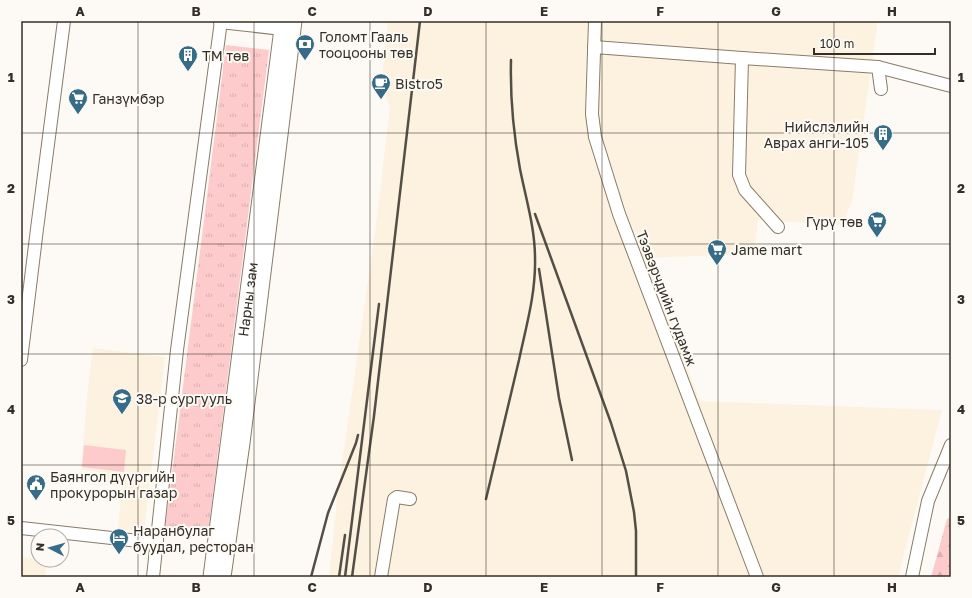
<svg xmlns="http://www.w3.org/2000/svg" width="972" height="598" font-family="'Golos Text',sans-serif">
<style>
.built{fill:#fdf2e0}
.grass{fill:#fecbcc}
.forest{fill:url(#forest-firs)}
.park{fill:url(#park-tufts)}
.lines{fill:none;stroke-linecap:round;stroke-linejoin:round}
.minor-casing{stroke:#897c68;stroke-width:14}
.major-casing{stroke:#897c68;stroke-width:17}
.minor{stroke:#fff;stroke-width:12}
.major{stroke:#fff;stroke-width:15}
.rail{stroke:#534e46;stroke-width:2.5}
.grid{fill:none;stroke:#342f26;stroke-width:1;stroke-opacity:0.55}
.labels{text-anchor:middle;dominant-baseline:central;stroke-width:4;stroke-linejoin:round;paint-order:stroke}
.poi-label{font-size:14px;fill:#342f26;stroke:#fdfaf6;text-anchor:start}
.street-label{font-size:14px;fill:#342f26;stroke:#fdfaf6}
.neatline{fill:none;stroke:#342f26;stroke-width:1.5}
.grid-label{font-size:13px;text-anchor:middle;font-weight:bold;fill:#342f26}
</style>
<defs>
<pattern id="forest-firs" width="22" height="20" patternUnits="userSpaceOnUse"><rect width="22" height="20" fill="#fecbcc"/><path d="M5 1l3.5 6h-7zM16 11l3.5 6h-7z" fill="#daafaf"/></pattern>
<pattern id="park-tufts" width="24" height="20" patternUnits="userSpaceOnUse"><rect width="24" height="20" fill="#fecbcc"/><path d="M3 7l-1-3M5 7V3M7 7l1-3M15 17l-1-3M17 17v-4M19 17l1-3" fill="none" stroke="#daafaf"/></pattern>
</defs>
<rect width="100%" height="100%" fill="#fdfaf6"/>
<!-- built -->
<g class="built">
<polygon points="388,21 878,21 852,201 842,225 758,220 754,254 646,258 700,401 942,410 898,577 329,577 337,498 375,232 390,107 381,85"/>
<polygon points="93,348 165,357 144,532 118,529 122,487 98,484 100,472 81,470 88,386"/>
<polygon points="21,557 47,560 45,577 21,577"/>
</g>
<!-- grass -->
<polygon class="grass" points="84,445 126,450 124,472 82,467"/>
<!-- forest -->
<polygon class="forest" points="951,517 951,577 931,577 947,519"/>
<!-- park -->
<polygon class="park" points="226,45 269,50 208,533 165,529"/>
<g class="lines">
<!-- minor casing -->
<g class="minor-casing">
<g id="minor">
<polyline points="595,21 592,114 595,137 619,214 757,577"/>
<polyline points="220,22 291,30"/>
<polyline points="594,47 742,58 878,67 951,86"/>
<polyline points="742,58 739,175 745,190 778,227"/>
<polyline points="878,67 881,89"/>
<polyline points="21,360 37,229 64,21"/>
<polyline points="21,528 157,543"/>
<polyline points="153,577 177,350 221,21"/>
<polyline points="381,577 394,499 397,497 410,499"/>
<polyline points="912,577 928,501 951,445"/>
</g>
</g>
<!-- major casing -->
<g class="major-casing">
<g id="major">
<path id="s1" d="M 211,577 L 283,21"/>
<polyline points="223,577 242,443 294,21"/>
</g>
</g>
<!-- minor -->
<use href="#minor" class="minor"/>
<!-- major -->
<use href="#major" class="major"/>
<!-- rail -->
<g class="rail">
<polyline points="535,214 611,423 626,471 634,512 636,531 636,577"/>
<polyline points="539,269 559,398 572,460"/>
<path d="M 486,499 C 497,453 508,407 519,360 C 526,327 536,293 535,258 C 535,228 526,199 520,169 C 513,131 510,98 511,60"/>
<polyline points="311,577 328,513 356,443 358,435"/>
<polyline points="339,577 345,535"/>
<polyline points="345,577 379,304"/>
<polyline points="352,577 374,416 420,21"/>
</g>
</g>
<!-- grid -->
<path class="grid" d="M 138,21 L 138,577M 254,21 L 254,577M 370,21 L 370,577M 486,21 L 486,577M 602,21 L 602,577M 718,21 L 718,577M 834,21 L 834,577M 21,133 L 951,133M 21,244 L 951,244M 21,354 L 951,354M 21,465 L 951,465"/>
<!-- icons -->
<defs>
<g id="bank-pin" transform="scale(1)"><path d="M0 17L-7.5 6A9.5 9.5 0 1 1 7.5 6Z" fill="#366c87" stroke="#fdfaf6"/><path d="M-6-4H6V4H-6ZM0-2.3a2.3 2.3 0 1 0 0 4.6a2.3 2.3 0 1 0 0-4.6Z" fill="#fff"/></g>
<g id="building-pin" transform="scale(1)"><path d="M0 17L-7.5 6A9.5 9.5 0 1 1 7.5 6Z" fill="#366c87" stroke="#fdfaf6"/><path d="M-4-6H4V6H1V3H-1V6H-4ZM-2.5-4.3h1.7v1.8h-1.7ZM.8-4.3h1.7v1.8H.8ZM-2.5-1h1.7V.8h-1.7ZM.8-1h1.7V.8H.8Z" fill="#fff"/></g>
<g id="cafe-pin" transform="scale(1)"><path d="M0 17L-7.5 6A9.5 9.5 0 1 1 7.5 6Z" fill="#366c87" stroke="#fdfaf6"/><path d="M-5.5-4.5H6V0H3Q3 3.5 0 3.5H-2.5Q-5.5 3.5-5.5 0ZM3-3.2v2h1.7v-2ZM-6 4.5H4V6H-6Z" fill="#fff"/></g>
<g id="supermarket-pin" transform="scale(1)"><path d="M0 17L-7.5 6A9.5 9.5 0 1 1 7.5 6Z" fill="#366c87" stroke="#fdfaf6"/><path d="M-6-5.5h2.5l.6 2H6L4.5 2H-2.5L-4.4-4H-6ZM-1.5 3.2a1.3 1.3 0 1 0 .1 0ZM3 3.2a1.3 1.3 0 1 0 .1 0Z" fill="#fff"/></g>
<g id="school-pin" transform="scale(1)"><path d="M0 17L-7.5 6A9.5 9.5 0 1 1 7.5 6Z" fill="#366c87" stroke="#fdfaf6"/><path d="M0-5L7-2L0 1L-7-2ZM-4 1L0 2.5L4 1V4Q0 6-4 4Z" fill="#fff"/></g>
<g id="civic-pin" transform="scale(1)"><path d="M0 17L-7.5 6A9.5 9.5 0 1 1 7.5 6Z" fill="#366c87" stroke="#fdfaf6"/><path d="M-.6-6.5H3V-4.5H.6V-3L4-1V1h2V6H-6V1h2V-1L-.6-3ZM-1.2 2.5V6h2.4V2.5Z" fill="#fff"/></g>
<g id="hotel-pin" transform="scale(1)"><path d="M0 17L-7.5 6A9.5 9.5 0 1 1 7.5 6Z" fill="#366c87" stroke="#fdfaf6"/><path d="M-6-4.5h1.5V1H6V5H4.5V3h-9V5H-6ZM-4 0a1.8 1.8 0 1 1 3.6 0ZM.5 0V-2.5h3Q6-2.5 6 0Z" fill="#fff"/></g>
</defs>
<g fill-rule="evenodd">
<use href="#bank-pin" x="305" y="44"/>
<use href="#building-pin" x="188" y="55"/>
<use href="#cafe-pin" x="381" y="83"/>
<use href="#supermarket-pin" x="78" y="98"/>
<use href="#building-pin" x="883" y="134"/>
<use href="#supermarket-pin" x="877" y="221"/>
<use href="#supermarket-pin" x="717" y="249"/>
<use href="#school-pin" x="122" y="398"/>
<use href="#civic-pin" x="36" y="484"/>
<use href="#hotel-pin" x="119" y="538"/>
</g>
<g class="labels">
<!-- poi labels -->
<g class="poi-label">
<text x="319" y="36">Голомт Гааль<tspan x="319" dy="16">тооцооны төв</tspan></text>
<text x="202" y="55">TM төв</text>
<text x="395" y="83">Bistro5</text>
<text x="92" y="98">Ганзүмбэр</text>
<text x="869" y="126" text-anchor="end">Нийслэлийн<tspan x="869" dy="16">Аврах анги-105</tspan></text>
<text x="863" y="221" text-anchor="end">Гүрү төв</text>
<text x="731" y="249">Jame mart</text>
<text x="136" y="398">38-р сургууль</text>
<text x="50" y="476">Баянгол дүүргийн<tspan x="50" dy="16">прокурорын газар</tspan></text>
<text x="133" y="530">Наранбулаг<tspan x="133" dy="16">буудал, ресторан</tspan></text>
</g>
<!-- street labels -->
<g class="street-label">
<text transform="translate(667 298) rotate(69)">Тээвэрчдийн гудамж</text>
<text stroke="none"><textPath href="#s1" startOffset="280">Нарны зам</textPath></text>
</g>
</g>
<!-- border -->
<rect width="972" height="598" fill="none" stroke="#fdfaf6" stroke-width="44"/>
<!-- north arrow -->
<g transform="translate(50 548) rotate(276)"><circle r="19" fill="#fdfaf6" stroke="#ada9a3"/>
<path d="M0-3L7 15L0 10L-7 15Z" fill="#366c87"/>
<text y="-6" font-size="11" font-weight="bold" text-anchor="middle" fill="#342f26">N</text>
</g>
<!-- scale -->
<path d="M814 48v6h121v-6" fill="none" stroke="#342f26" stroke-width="2"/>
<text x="820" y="48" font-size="12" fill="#342f26" stroke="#fdfaf6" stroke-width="3" paint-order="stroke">100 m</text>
<rect x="22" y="22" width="928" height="554" class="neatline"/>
<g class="grid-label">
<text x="80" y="16">A</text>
<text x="196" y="16">B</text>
<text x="312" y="16">C</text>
<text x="428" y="16">D</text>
<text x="544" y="16">E</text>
<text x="660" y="16">F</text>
<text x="776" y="16">G</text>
<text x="892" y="16">H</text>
<text x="11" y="82">1</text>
<text x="961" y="82">1</text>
<text x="11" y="193">2</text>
<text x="961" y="193">2</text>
<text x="11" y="304">3</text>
<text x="961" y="304">3</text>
<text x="11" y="414">4</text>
<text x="961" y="414">4</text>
<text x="11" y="525">5</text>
<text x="961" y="525">5</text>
<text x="80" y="592">A</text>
<text x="196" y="592">B</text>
<text x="312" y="592">C</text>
<text x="428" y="592">D</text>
<text x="544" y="592">E</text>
<text x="660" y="592">F</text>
<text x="776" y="592">G</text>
<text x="892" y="592">H</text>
</g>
</svg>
